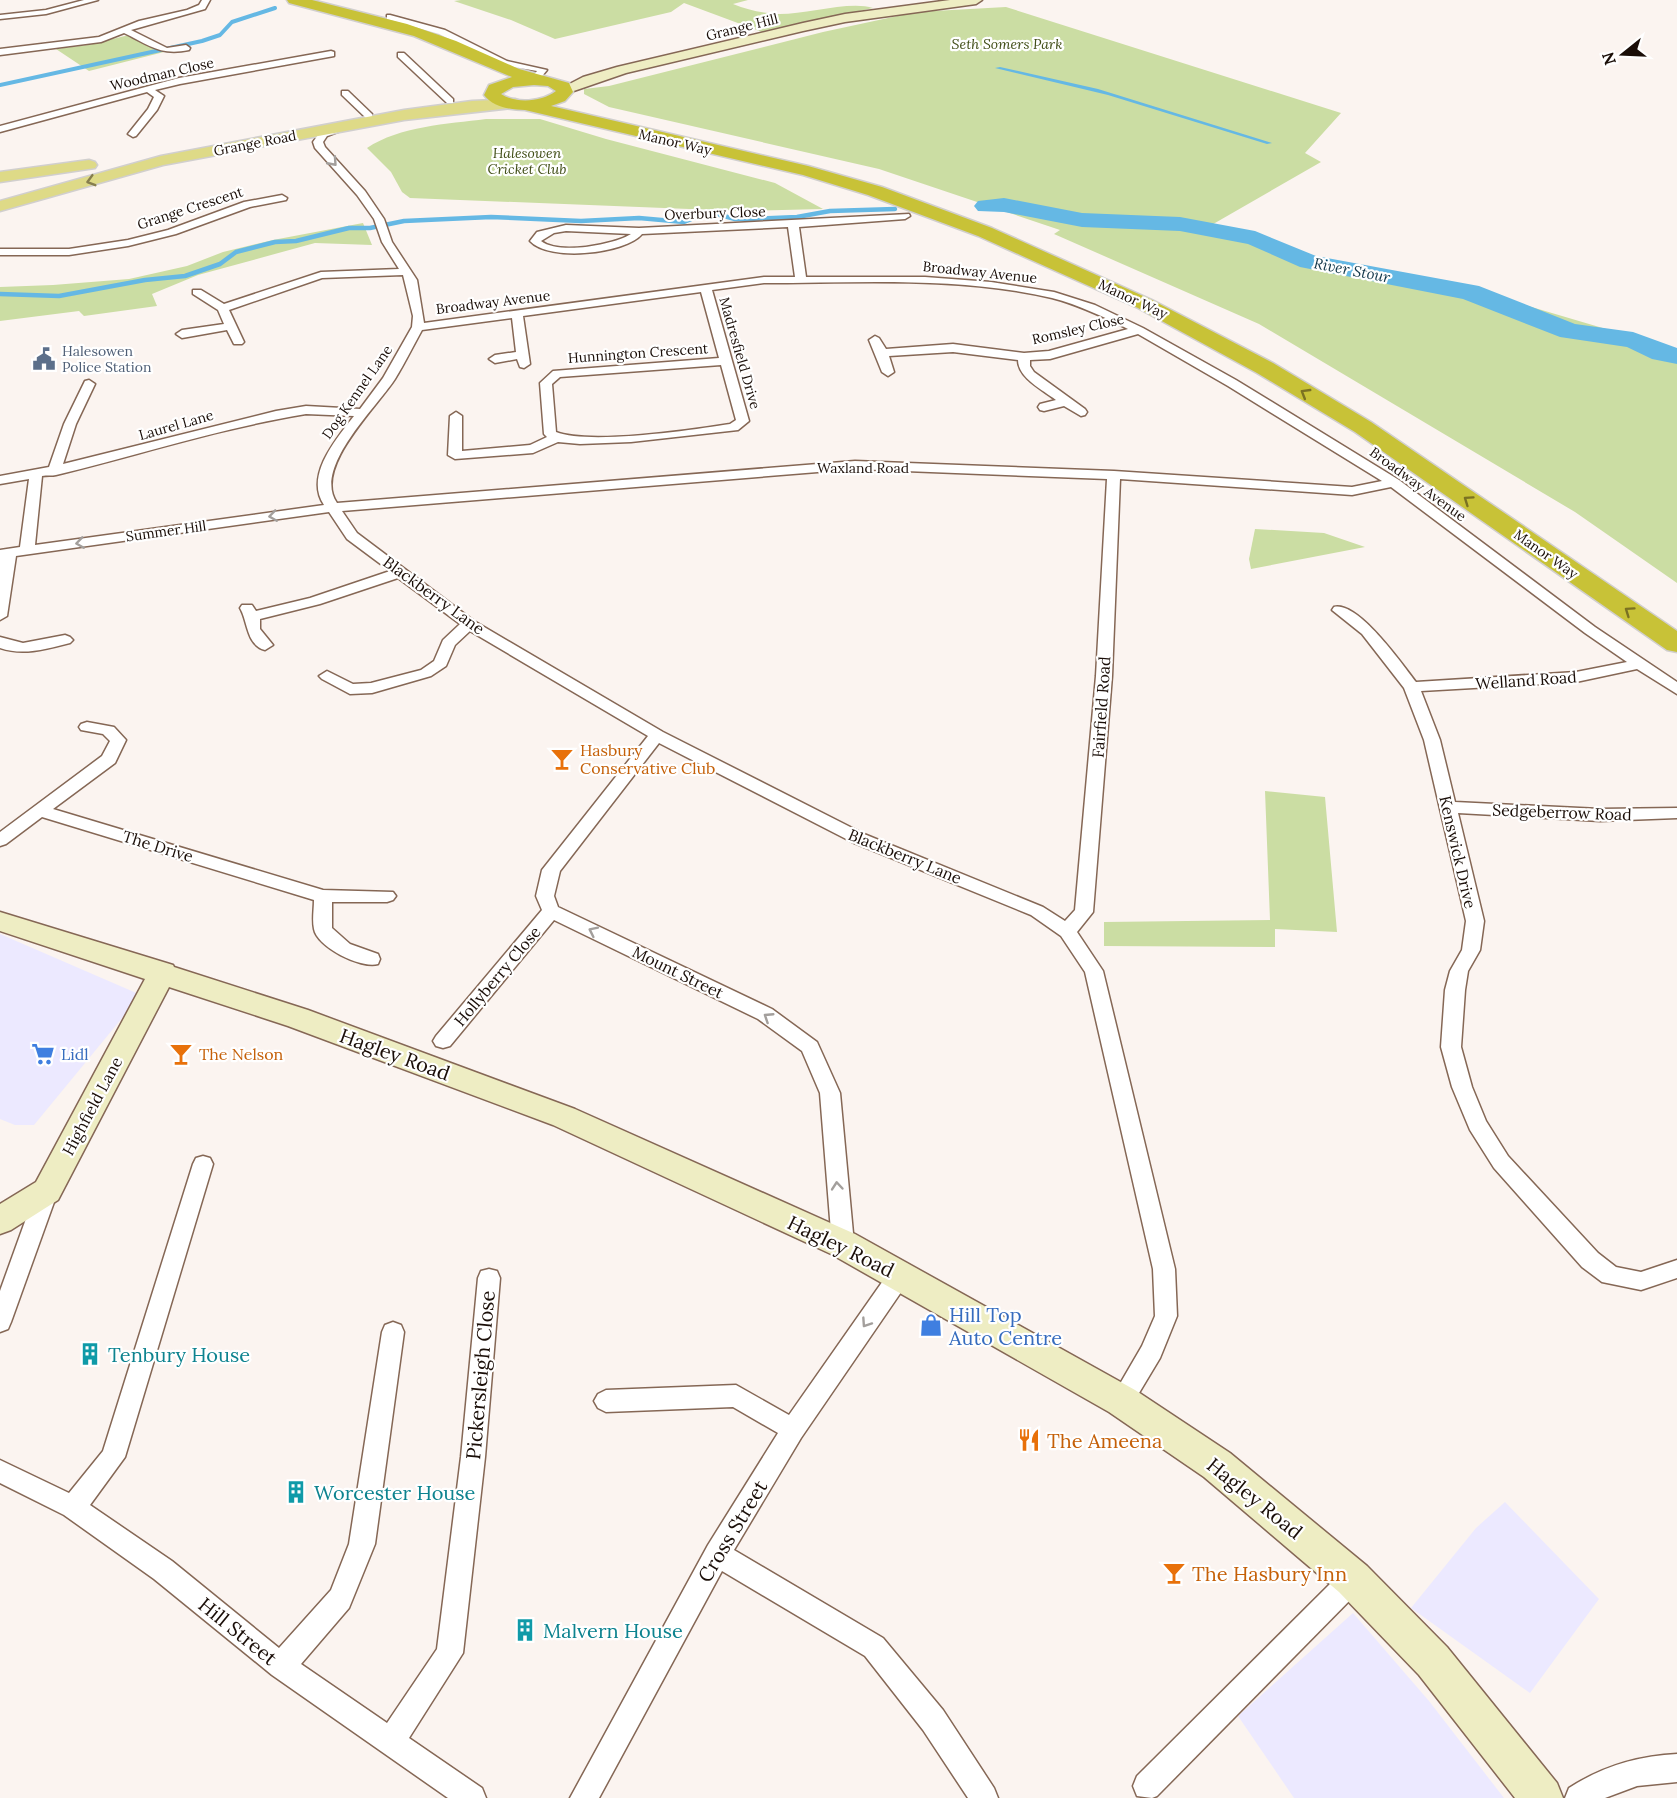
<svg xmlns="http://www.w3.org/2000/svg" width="1677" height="1798" font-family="Lora,serif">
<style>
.commercial{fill:#ece9ff}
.green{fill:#cbdda3}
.water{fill:#65b8e4}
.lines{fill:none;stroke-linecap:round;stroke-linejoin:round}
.stream-far1{stroke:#65b8e4;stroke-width:4}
.stream{stroke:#65b8e4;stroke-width:4.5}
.river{fill:#65b8e4;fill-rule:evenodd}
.street-casing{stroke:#856755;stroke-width:3}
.secondary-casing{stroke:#856755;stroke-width:3}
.primary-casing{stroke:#d1cfce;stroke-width:3}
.highway-casing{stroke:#d1cfce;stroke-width:3}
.street{fill:#fff;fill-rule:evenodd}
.secondary{fill:#eeedc3;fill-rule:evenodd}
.primary{fill:#deda87;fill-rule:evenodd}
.highway{fill:#c8c237;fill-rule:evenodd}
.oneway{stroke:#a39f9c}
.oneway2{stroke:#867e4e}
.oneway3{stroke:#7a7122}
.labels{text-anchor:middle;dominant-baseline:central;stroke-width:4.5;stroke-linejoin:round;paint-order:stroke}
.far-street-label{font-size:14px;fill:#1a0e08;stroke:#fff}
.far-park-label{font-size:14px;font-style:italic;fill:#414e17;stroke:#fff}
.far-service-label{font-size:14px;fill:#4e5e75;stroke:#fff;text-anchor:start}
.far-water-label{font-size:15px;font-style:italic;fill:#113649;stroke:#fff}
.street-label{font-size:16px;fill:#1a0e08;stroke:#fff}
.food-label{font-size:16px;fill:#c56008;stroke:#fff;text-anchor:start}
.shop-label{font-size:16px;fill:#366cbe;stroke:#fff;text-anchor:start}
.near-street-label{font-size:20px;fill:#1a0e08;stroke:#fff}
.near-shop-label{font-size:20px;fill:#366cbe;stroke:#fff;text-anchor:start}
.near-culture-label{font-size:20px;fill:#0d838f;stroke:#fff;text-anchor:start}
.near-food-label{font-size:20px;fill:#c56008;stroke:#fff;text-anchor:start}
</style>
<rect width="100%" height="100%" fill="#fbf4f0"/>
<!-- commercial -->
<g class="commercial">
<polygon points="0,934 141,995 34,1125 15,1125 0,1119"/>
<polygon points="1505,1502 1599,1599 1530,1693 1411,1608 1476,1528"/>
<polygon points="1353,1613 1429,1701 1504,1798 1294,1798 1238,1716"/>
</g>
<!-- green -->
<g class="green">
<path d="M 461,0 L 748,0 L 733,4 C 748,10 762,13 777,14 C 804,15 850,0 873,8 L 762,32 L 684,3 L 671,12 L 555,39 L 511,20 L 454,1 Z"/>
<polygon points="1006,7 1341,113 1305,153 1321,162 1208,227 1261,237 1349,269 1405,276 1474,290 1677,350 1677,583 1575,512 1259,324 1054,234 1060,230 879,169 609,107 584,94 584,89 609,86 823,32 916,12"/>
<polygon points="129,35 164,52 89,71 56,49 88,45"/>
<path d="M 486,119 L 540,119 L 606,139 L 775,183 L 823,209 L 739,211 L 410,198 L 402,192 L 391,172 L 367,148 C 400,126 447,124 486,119 Z"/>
<polygon points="363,223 372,245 315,243 198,275 152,294 157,306 84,316 79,311 0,321 0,287 53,285 129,279 187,266 223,252 273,240"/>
<polygon points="1255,529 1324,533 1365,547 1251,569 1249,559"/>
<polygon points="1265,791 1325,797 1337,932 1275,929 1275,947 1104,946 1104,922 1270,920"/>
</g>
<!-- water -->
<polygon class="water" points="1000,67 1098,89 1272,143 1267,144 1108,95 995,68"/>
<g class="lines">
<!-- stream-far1 -->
<polyline class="stream-far1" points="0,85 202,41 220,35 232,22 275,8"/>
<!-- stream -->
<polyline class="stream" points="0,294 59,296 145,280 185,276 220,264 236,252 275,242 296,241 349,228 370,228 404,221 491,217 581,221 639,218 684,222 709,212 735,219 748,219 797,217 830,211 895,209"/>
<!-- river -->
<polygon class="river" points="1004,198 1082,213 1180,217 1255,231 1316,256 1479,286 1575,324 1633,332 1677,348 1677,364 1652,359 1627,347 1560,337 1463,299 1300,267 1248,244 1180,231 1082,227 1004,212 978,211 974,206 978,201"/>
<!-- street casing -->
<g class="street-casing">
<g id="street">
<polygon points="84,0 98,0 46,14 0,19 0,15 46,10"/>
<path d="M 202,0 L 210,0 L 205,9 L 131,30 L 167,48 L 186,45 L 190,48 L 189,50 C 160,56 149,45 124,33 L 101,42 L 0,55 L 0,49 L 99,37 L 139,21 L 187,10 L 199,5 Z"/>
<polygon points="390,15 445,30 507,61 547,70 537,82 531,82 530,80 537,71 502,65 439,34 387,19 387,15"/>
<polygon points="331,51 334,52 334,56 180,84 155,90 164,96 157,110 136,136 133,137 128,134 148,109 154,97 147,92 0,132 0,126 179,78"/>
<polygon points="398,53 404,53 453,99 453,103 447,103 398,57"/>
<polygon points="342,91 348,91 372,114 372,118 366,118 342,95"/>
<path d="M 342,124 L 345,125 L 345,129 L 327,136 L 323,142 L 325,147 L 365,191 L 384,219 L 392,242 L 417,280 L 424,323 L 764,277 L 795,277 L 788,227 L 642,234 C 625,254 549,262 530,241 L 537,232 L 566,225 L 639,228 L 909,214 L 910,216 L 905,219 L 799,227 L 806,277 L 925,277 L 991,282 L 1054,292 L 1095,305 L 1143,328 L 1236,380 L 1399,480 L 1595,627 L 1677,682 L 1677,694 L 1637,669 L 1576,682 L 1421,691 L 1440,740 L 1455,802 L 1600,809 L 1677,808 L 1677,818 L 1600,821 L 1458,813 L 1484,921 L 1480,950 L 1468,971 L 1465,990 L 1461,1047 L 1472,1087 L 1486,1121 L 1508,1156 L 1598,1253 L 1616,1267 L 1641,1272 L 1677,1260 L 1677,1278 L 1641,1290 L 1602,1282 L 1582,1267 L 1494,1168 L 1470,1130 L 1452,1087 L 1441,1047 L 1445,990 L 1450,971 L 1462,950 L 1466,921 L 1424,740 L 1404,688 L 1362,634 L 1332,610 L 1334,607 C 1358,601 1402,664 1416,682 L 1576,672 L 1627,662 L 1585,633 L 1391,487 L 1352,495 L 1120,479 L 1112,676 L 1093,912 L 1077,932 L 1103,971 L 1175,1269 L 1177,1316 L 1160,1358 L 1130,1408 L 1122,1412 L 1114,1408 L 1110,1401 L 1142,1346 L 1155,1316 L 1153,1269 L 1085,972 L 1061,936 L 1031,915 L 852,842 L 659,743 L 560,871 L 554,896 L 558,907 L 772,1009 L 817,1042 L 840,1093 L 854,1244 L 851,1250 L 843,1253 L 835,1250 L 832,1244 L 820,1093 L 802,1051 L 758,1019 L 554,920 L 450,1046 L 443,1048 L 436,1046 L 433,1041 L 436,1036 L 542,910 L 536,896 L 542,870 L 648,736 L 470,631 L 455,645 L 446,666 L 431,676 L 372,693 L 350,694 L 322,679 L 319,676 L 327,671 L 353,684 L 371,683 L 421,670 L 434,661 L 443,640 L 460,624 L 398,578 L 320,604 L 260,619 L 260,629 L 273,645 L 265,650 C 246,645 248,621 240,608 L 242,605 L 252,605 L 256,611 L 310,598 L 390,571 L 347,539 L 329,512 L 16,556 L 7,616 L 0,620 L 0,550 L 20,547 L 29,479 L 0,484 L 0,476 L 49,467 L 64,424 L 85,381 L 89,380 L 95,384 L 76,424 L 63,464 L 276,411 L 306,406 L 360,409 L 383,378 L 412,327 L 413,316 L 403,275 L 322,278 L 229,310 L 244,342 L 242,344 L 234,344 L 227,330 L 182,338 L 176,334 L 182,330 L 224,324 L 218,310 L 193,294 L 193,290 L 201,290 L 224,304 L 321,272 L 399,269 L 382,242 L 374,219 L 357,195 L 315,148 L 313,142 L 320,132 ZM 566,231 L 631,234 C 613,245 559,255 541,241 L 554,233 ZM 764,283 C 859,283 959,276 1052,298 C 1079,305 1104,317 1128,329 L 1049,351 L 1024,353 L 953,344 L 886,349 L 879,338 L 875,336 L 869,340 L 882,372 L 888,376 L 894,372 L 889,356 L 953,352 L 1018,360 C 1018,378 1043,390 1056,400 L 1040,404 L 1038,407 L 1040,410 L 1044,411 L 1064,406 L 1081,416 L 1085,415 L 1087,412 L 1085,409 L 1034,372 L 1030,366 L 1030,360 L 1050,359 L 1138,334 L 1228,386 L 1382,481 L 1352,487 L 1114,471 L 855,461 L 337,503 C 312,468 377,407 395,379 C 405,363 413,346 422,330 L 512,318 L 516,352 L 495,355 L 489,359 L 495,363 L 517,359 L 520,367 L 524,368 L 530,364 L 523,316 L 701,292 L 719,358 L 553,371 L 540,383 L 544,434 L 547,437 L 530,445 L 462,451 L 462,416 L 456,412 L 450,416 L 448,455 L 455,459 L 533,453 L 558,442 L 580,444 L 631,442 L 738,430 L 749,421 L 712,290 ZM 721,365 L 736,420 L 730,424 C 693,430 588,445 556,432 L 552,384 L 560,377 ZM 306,414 L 354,416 C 337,438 304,476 324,505 L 35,545 L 42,476 C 47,475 52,476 56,475 C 138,455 221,428 306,414 ZM 855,469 L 1107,479 L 1096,676 L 1075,910 L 1065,921 L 1043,907 L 864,834 L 663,732 L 474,621 L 357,533 L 342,511 Z"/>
<polygon points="282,195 287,198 286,200 250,207 176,234 128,246 69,255 0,255 0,249 69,249 128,240 168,230 244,202"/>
<path d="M 65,635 L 70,637 L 73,640 L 70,643 C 47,649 23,656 0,648 L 0,637 L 23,643 Z"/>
<path d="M 87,722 L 114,727 L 126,740 L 115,763 L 53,809 L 323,890 L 393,892 L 396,896 L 393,900 L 387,902 L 332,902 L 332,928 L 350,944 L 378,954 L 380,959 L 378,964 C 361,969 317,947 314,929 C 312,920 314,909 314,900 L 42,817 L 6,844 L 0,846 L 0,832 L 102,756 L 110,741 L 103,734 L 81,730 L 79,727 L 81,724 Z"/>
<polygon points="203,1156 210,1158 213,1164 125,1457 90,1505 172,1561 279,1648 331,1590 349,1544 382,1332 385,1325 393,1322 401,1325 404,1332 375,1544 349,1608 301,1664 387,1723 437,1649 461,1457 478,1278 481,1271 489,1269 497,1271 500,1278 485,1457 463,1653 409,1738 482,1788 486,1798 448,1798 272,1675 154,1579 64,1515 0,1483 0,1460 69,1493 103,1451 193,1164 196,1158"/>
<polygon points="47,1182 55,1185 58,1191 11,1322 8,1329 0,1332 0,1291 36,1191 39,1185"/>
<polygon points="900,1266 908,1268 911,1275 908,1282 801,1438 734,1550 883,1638 943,1710 994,1788 998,1798 968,1798 923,1730 865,1656 722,1571 599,1798 570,1798 708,1545 778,1433 733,1407 606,1412 598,1408 594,1401 598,1394 606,1390 736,1385 789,1415 892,1268"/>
<polygon points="1353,1567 1362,1570 1366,1579 1362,1588 1157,1796 1152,1798 1137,1796 1133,1786 1137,1776 1344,1570"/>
<path d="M 1677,1754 L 1677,1782 L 1637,1786 L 1605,1798 L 1565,1798 L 1569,1788 C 1603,1766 1637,1756 1677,1754 Z"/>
</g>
</g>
<!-- secondary casing -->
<g class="secondary-casing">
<g id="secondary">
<polygon points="950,0 982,0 976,4 845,22 803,31 626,73 565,94 558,90 583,77 617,67 803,23 845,14"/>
<polygon points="0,912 173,965 174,967 308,1010 575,1109 855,1234 1135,1390 1230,1453 1367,1566 1447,1647 1557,1783 1563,1798 1515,1798 1419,1675 1339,1592 1204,1477 1109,1412 831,1254 553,1125 288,1026 169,987 58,1200 11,1230 0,1234 0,1204 36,1182 145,979 0,931"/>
</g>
</g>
<!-- primary casing -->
<g class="primary-casing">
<g id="primary">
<polygon points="515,99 520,101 523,104 520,107 404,120 163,165 0,211 0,201 161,156 404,110 472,101"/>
<polygon points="89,160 95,162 97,165 95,168 0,182 0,172"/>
</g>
</g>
<!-- highway casing -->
<g class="highway-casing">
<path id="highway" d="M 287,0 L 312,0 L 407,24 L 456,41 L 519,69 L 569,83 L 573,92 L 565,101 L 551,106 L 808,166 L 882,187 L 992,228 L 1152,300 L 1273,363 L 1371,422 L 1677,631 L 1677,652 L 1667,650 L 1355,432 L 1257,373 L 1138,308 L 978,236 L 868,195 L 803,175 L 525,110 C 511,110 493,107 484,95 L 489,85 L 512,77 L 414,36 L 289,3 ZM 534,85 L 548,86 L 556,91 C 542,102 516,104 501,94 L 513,87 Z"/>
</g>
<!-- street -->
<use href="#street" class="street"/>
<!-- secondary -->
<use href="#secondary" class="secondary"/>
<!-- primary -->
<use href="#primary" class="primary"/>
<!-- highway -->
<use href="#highway" class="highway"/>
</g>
<!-- one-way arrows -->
<defs><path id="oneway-chevron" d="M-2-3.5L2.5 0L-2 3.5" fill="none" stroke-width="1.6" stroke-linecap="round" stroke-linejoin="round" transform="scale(1.5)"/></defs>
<g class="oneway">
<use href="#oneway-chevron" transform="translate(333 162) rotate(48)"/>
<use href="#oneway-chevron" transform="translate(273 516) rotate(172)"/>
<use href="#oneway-chevron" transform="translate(80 543) rotate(172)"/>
<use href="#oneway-chevron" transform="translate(593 931) rotate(-154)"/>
<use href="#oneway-chevron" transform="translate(768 1017) rotate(-147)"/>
<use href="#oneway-chevron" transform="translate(837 1186) rotate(-95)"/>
<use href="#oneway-chevron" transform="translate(866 1323) rotate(124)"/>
</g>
<use class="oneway2" href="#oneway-chevron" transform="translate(91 181) rotate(164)"/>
<g class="oneway3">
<use href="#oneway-chevron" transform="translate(1305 393) rotate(-149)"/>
<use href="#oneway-chevron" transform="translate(1468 500) rotate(-145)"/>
<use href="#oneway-chevron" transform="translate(1629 611) rotate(-145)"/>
</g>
<!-- icons -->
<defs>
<g id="civic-bare" transform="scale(1.8)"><path d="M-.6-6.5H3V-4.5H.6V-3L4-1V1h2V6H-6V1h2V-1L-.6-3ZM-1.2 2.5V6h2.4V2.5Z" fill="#5c6f8a" stroke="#fff" stroke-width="2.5" paint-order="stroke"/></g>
<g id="bar-bare" transform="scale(1.8)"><path d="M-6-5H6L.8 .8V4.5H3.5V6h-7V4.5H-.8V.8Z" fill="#e8710a" stroke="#fff" stroke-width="2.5" paint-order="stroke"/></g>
<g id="supermarket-bare" transform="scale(1.8)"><path d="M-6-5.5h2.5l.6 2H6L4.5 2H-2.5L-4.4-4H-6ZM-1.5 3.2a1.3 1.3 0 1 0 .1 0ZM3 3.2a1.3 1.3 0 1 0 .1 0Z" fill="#3f7fe0" stroke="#fff" stroke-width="2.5" paint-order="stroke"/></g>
<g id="shop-bare" transform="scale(1.8)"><path d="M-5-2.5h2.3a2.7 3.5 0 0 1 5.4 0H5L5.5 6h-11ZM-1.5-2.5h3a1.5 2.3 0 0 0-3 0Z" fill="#3f7fe0" stroke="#fff" stroke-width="2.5" paint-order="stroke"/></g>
<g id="building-bare" transform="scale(1.8)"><path d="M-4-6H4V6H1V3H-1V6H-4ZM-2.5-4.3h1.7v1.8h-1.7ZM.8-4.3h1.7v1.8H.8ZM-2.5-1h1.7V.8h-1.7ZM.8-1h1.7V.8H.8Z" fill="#0f9aa8" stroke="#fff" stroke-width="2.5" paint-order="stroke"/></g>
<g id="restaurant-bare" transform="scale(1.8)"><path d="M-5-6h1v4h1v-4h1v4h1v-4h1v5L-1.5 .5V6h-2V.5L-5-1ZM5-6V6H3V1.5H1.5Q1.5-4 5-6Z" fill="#e8710a" stroke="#fff" stroke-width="2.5" paint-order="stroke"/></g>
</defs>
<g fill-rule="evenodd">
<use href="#civic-bare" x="44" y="359"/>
<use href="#bar-bare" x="562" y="759"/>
<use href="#supermarket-bare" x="43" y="1054"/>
<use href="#bar-bare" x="181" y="1054"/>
<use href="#shop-bare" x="931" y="1325"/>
<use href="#building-bare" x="90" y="1354"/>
<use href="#restaurant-bare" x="1029" y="1440"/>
<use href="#building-bare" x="296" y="1492"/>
<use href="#bar-bare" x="1174" y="1573"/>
<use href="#building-bare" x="525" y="1630"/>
</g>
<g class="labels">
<!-- far-street labels -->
<g class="far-street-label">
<text transform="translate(742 27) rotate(-14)">Grange Hill</text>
<text transform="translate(162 74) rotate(-13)">Woodman Close</text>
<text transform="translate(675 142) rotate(13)">Manor Way</text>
<text transform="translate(255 143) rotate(-11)">Grange Road</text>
<text transform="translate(190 208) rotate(-18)">Grange Crescent</text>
<text transform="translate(715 213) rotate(-2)">Overbury Close</text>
<text transform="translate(980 272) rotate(6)">Broadway Avenue</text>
<text transform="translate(1133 299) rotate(25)">Manor Way</text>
<text transform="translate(493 302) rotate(-7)">Broadway Avenue</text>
<text transform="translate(1078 329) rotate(-13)">Romsley Close</text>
<text transform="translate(638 353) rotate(-4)">Hunnington Crescent</text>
<text transform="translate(740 353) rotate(74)">Madresfield Drive</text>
<text transform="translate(357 392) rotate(-55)">Dog Kennel Lane</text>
<text transform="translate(176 425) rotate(-16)">Laurel Lane</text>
<text x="863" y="468">Waxland Road</text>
<text transform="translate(1418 484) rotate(36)">Broadway Avenue</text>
<text transform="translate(166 531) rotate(-8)">Summer Hill</text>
<text transform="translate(1546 554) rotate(35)">Manor Way</text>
</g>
<!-- far-park labels -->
<g class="far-park-label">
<text x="1007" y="44">Seth Somers Park</text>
<text x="527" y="153">Halesowen<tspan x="527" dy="16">Cricket Club</tspan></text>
</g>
<!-- far-service labels -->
<g class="far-service-label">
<text x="62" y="351">Halesowen<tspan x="62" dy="16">Police Station</tspan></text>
</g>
<!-- far-water labels -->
<g class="far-water-label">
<text transform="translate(1352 270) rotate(11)">River Stour</text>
</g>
<!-- street labels -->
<g class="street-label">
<text transform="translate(434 595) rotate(36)">Blackberry Lane</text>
<text transform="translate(1526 680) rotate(-4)">Welland Road</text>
<text transform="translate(1101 707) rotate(-86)">Fairfield Road</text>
<text transform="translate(1562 812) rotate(2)">Sedgeberrow Road</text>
<text transform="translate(158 846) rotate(17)">The Drive</text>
<text transform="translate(1458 852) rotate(77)">Kenswick Drive</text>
<text transform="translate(905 856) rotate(22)">Blackberry Lane</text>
<text transform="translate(678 972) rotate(26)">Mount Street</text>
<text transform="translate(497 976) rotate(-50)">Hollyberry Close</text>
<text transform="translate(92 1106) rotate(-62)">Highfield Lane</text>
</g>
<!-- food labels -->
<g class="food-label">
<text x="580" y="750">Hasbury<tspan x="580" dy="18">Conservative Club</tspan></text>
<text x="199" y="1054">The Nelson</text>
</g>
<!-- shop labels -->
<g class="shop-label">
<text x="61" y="1054">Lidl</text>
</g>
<!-- near-street labels -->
<g class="near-street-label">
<text transform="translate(395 1054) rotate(20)">Hagley Road</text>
<text transform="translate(841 1246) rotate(26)">Hagley Road</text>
<text transform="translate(480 1375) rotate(-85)">Pickersleigh Close</text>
<text transform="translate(1255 1498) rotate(39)">Hagley Road</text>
<text transform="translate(732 1531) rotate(-59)">Cross Street</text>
<text transform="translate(238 1631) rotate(39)">Hill Street</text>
</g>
<!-- near-shop labels -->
<g class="near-shop-label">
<text x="949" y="1314">Hill Top<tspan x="949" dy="23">Auto Centre</tspan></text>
</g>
<!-- near-culture labels -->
<g class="near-culture-label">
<text x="108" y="1354">Tenbury House</text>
<text x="314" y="1492">Worcester House</text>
<text x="543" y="1630">Malvern House</text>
</g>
<!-- near-food labels -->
<g class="near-food-label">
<text x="1047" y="1440">The Ameena</text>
<text x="1192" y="1573">The Hasbury Inn</text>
</g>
</g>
<!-- north arrow -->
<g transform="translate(1623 54) rotate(252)" stroke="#ffffff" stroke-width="4.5" paint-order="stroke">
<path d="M0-4.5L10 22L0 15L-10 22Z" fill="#1a0e08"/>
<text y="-9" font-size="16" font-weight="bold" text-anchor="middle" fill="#1a0e08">N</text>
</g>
</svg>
